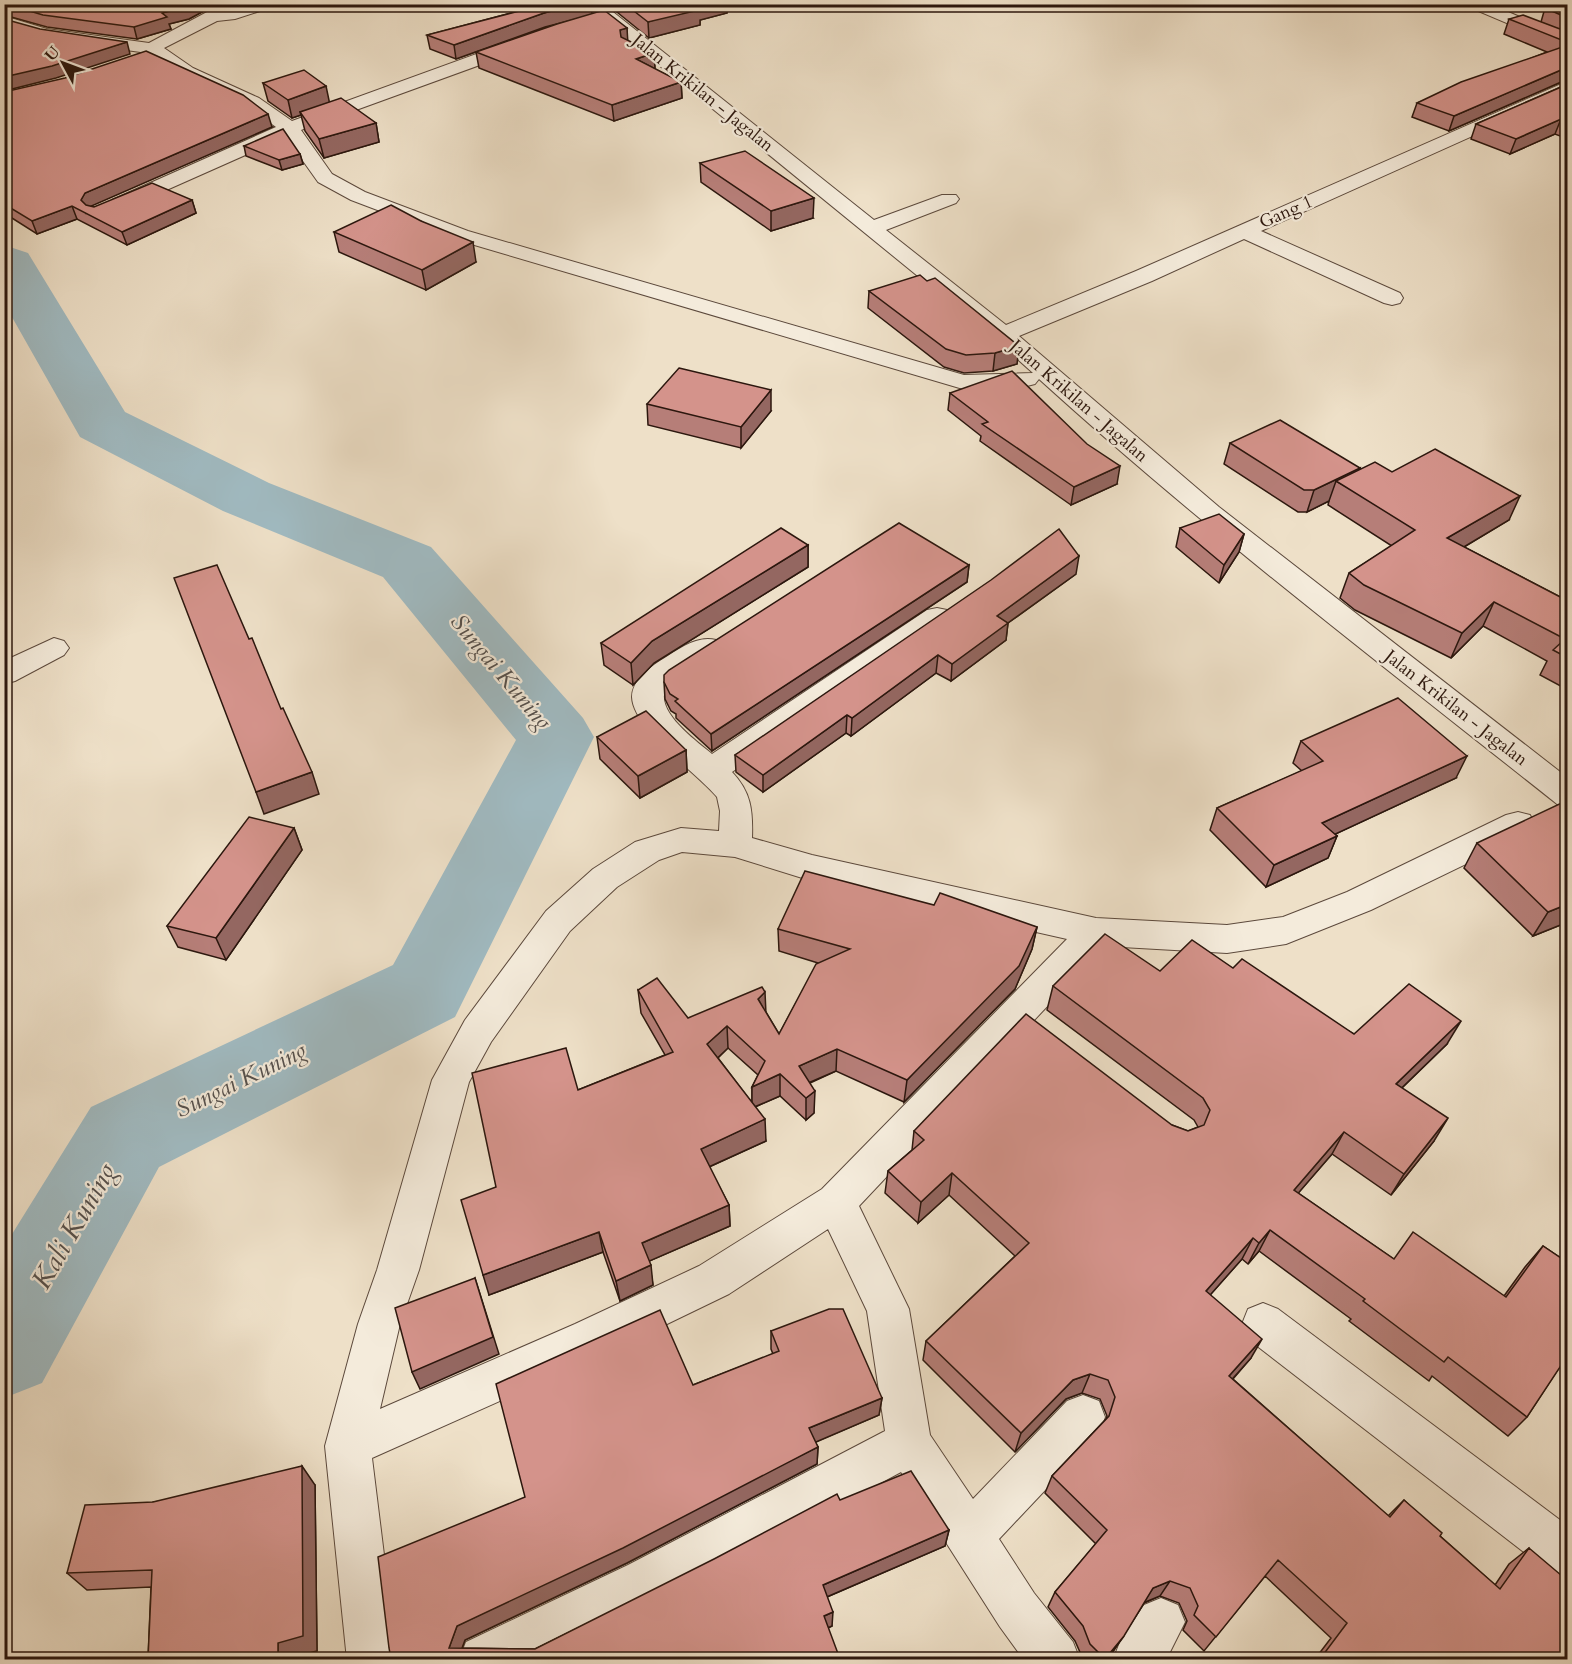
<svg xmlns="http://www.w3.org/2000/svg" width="1572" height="1664" font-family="Cardo,serif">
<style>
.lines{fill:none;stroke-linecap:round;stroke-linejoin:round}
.river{fill:#a0bac1;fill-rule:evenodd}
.minor-casing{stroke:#5c493c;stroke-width:2}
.minor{fill:#f4ebdb;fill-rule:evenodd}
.wall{fill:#b67e78;stroke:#2c170e;stroke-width:1.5;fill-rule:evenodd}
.shaded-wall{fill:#946761;stroke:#2c170e;stroke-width:1.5}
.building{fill:#d4938b;stroke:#2c170e;stroke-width:1.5}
.labels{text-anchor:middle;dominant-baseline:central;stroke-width:4.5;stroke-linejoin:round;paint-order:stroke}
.far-street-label{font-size:18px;fill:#2c170e;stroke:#f4ebdb}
.water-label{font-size:24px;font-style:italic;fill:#55504d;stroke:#f4ebdb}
.near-water-label{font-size:28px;font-style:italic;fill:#55504d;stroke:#f4ebdb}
</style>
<rect width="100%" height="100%" fill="#eee0c8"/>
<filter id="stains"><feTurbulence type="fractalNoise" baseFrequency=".00333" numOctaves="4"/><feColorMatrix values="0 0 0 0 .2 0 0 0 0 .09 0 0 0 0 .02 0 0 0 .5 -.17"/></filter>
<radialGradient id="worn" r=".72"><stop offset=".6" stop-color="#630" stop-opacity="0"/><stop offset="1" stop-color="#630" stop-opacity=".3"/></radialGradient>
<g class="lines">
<!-- river -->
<polygon class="river" points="4,245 28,253 125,412 269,483 431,547 583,718 594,737 455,1017 159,1167 42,1383 4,1398 4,1247 91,1107 393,965 516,740 383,577 223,511 80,437 4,303"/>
<!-- minor casing -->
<g class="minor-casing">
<g id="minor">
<path d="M 215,4 L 233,4 L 229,10 L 248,4 L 274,4 L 272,7 L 235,19 L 217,21 L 164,48 L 193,68 L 259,98 L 292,121 L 512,41 L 524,41 L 527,45 L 524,49 L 301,130 L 332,174 L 365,192 L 468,231 L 964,375 L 1033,373 L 995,339 L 584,4 L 603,4 L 874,220 L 942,195 L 956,195 L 959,199 L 956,203 L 886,230 L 1006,325 L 1136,271 L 1568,81 L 1568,93 L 1261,231 L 1400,293 L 1403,298 L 1400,303 L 1392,305 L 1384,303 L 1244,239 L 1152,281 L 1019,336 L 1219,507 L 1568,778 L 1568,808 L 1557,804 C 1382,665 1204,529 1039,379 L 1035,384 L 1027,386 L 963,389 L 454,239 L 351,200 L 318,182 L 286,137 L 126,208 L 112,208 L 109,204 L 112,200 L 276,127 L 247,106 L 181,76 L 148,53 L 45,39 L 4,27 L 4,16 L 47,29 L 149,43 L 207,12 Z"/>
<polygon points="1467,4 1490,4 1568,38 1568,49 1469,7"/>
<path d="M 937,608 L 947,610 L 951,617 L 947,624 L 732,772 C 751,792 753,810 752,838 L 812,855 L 1096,918 L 1227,925 L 1283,917 L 1347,892 L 1506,815 L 1518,812 L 1530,815 L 1534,824 L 1530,833 L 1371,910 L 1286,944 L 1227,953 L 1104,946 L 859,1206 L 909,1309 L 930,1435 L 973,1499 L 1067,1401 L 1083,1395 L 1099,1401 L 1105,1417 L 1099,1433 L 999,1539 L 1034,1593 L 1073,1642 L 1080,1660 L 1024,1660 L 1000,1627 L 901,1472 L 715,1572 L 540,1660 L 459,1660 L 466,1642 L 628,1565 L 885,1431 L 867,1311 L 828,1229 L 729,1294 L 605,1354 L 372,1458 L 397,1660 L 347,1660 L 325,1446 L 358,1324 L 377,1270 L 432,1080 L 465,1020 L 546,911 L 593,869 L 635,842 L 681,828 L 719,831 L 720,811 L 717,797 C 697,773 633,729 632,697 C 632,680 650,667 663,659 C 679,649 697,635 716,640 L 721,647 L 716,654 L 670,683 C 647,706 695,740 712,754 L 927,610 ZM 682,852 L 735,857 L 812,881 L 1067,939 L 822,1189 L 699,1266 L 575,1324 L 380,1409 L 400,1324 L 419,1270 L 469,1082 L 491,1042 L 570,931 L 617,887 L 659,860 Z"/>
<polygon points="54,638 64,641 69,648 64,655 15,681 4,684 4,661"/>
<polygon points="1263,1303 1278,1309 1568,1526 1568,1580 1551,1573 1248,1339 1242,1324 1248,1309"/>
<polygon points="1161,1598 1178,1605 1185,1622 1166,1660 1113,1660 1120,1642 1144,1605"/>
</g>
</g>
<!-- minor -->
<use href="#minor" class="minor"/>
</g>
<!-- wall -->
<g class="wall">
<polygon points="4,4 212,4 206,10 189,19 169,24 171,29 137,39 47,27 4,15"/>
<polygon points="301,4 328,4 308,9"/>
<polygon points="546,4 591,4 592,14 627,28 627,41 654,53 655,69 681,82 682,98 614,121 479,68 476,52 555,24 545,27 456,59 430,49 427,35"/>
<polygon points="607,4 727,4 727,13 700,20 700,25 649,38"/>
<polygon points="1568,4 1568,79 1449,131 1412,117 1417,103 1547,52 1504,34 1509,19 1541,22 1545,8"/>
<polygon points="263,83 329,102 376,123 379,142 324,158 305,131 301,115 292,118 268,101"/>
<polygon points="1568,84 1568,139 1555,134 1510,154 1471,139 1476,124"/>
<polygon points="4,92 272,127 90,206 94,207 192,200 196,213 127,245 77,219 37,234 4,213"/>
<polygon points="244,146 300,154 303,164 282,170 246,156"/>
<polygon points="700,163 813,218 771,231 701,182"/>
<polygon points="421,221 476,262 426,290 339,252 334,232"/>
<polygon points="869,291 1019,346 1017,364 993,371 964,373 944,367 868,308"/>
<polygon points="950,393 1117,484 1071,505 980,441 981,436 948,410"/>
<polygon points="647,404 771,411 741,448 648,425"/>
<polygon points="1230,443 1360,468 1359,470 1392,472 1509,520 1464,547 1568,601 1568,690 1540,675 1547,661 1483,626 1451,658 1355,610 1340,598 1349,573 1392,546 1328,505 1329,501 1307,512 1298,512 1224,464"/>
<polygon points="1180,528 1244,534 1239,552 1219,583 1176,547"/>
<polygon points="808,545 808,567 654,663 633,685 604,665 601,643"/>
<polygon points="969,565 967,582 712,751 676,718 676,714 671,711 665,699 664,682"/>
<polygon points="1076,574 1008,623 1006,640 951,681 936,673 851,736 846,733 763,792 736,772 735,755"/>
<polygon points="597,737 686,750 687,772 640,798 600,759"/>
<polygon points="1301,741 1456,778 1335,834 1337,836 1328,858 1266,887 1210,830 1217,808 1302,771 1293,763"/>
<polygon points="294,828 302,850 226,960 178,947 167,926"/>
<polygon points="1477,843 1568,922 1533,936 1464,868"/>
<path d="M 934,905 L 1037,927 L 1032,949 L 1015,989 L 904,1102 L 836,1071 L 810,1083 L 814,1113 L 806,1120 L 780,1096 L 755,1107 L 766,1141 L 709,1167 L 729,1205 L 730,1226 L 649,1261 L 653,1285 L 620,1301 L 603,1252 L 489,1295 L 496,1187 L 578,1090 L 665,1055 L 641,1013 L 638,990 L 688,1018 L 766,1012 L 779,1034 L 818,963 L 779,951 L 778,929 ZM 728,1048 L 758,1075 L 752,1087 L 752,1103 L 718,1058 Z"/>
<polygon points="1233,968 1354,1034 1447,1044 1402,1088 1434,1141 1391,1195 1332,1154 1298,1193 1394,1259 1504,1296 1525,1267 1543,1246 1561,1258 1568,1251 1568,1368 1562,1363 1527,1417 1508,1436 1432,1376 1429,1381 1349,1321 1351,1319 1259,1251 1248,1264 1242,1259 1210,1295 1251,1358 1233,1379 1388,1516 1404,1500 1440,1536 1495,1585 1509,1564 1529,1548 1568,1659 1315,1659 1331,1638 1265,1576 1204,1651 1183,1630 1187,1621 1179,1603 1160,1596 1144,1603 1114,1650 1107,1659 1083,1659 1075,1641 1048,1607 1055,1592 1096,1544 1045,1493 1052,1476 1106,1419 1107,1416 1100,1399 1082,1393 1066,1399 1015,1452 923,1360 926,1341 1015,1256 949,1195 918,1223 885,1193 888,1171 912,1150 914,1131 1172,1125 1188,1131 1198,1127 1194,1120 1047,1010 1053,986 1160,971"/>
<polygon points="771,1331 882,1398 879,1415 815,1442 818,1447 817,1464 627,1563 465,1640 462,1648 535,1649 840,1500 949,1530 945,1546 827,1597 832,1626 828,1628 391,1659 525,1497 693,1385 773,1354 771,1349"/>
<polygon points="315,1485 317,1651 292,1657 292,1659 148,1659 151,1587 87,1590 67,1573 153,1502"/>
</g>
<!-- shaded-wall -->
<g class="shaded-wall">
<polygon points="191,4 212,4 206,10 189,19 169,24 171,29 137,39 134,27 162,13"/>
<polygon points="306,4 328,4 308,9"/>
<polygon points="577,4 591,4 592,15 545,27 456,59 454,45 544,13"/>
<polygon points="697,4 727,4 727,13 700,20 700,25 649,38 648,22"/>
<polygon points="627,28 628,44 621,45 620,30"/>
<polygon points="1568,40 1568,54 1558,57 1564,41"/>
<polygon points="127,42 130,54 56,78 4,91 4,77"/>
<polygon points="654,53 655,69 636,59"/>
<polygon points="1568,67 1568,79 1449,131 1454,116"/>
<polygon points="681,82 682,98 614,121 612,105"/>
<polygon points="326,86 330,105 300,112 301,115 292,118 288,100"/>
<polygon points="268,114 272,127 89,207 86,213 81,200 85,193"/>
<polygon points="1561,119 1555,134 1510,154 1516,139"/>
<polygon points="376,123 379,142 324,158 319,139"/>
<polygon points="300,154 303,164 282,170 279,160"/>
<polygon points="814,198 813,218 771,231 771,211"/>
<polygon points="192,200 196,213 127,245 122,232"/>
<polygon points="72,206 77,219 37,234 32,221"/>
<polygon points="473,242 476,262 426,290 422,270"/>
<polygon points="1019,346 1017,364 993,371 995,353"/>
<polygon points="771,390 771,411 741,448 741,427"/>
<polygon points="1120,466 1117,484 1071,505 1074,487"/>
<polygon points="1360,468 1352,490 1336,481 1329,501 1307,512 1314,490"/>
<polygon points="1520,496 1509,520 1437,563 1447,538"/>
<polygon points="1244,534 1239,552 1219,583 1224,565"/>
<polygon points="808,545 808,567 654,663 633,685 631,663 652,641"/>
<polygon points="1079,556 1076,574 1008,623 1006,640 951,681 952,664 997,616"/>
<polygon points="969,565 967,582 712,751 711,734"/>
<polygon points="1494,602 1483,626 1451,658 1462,633"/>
<polygon points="938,655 936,673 851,736 852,718"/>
<polygon points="847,715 846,733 763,792 763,775"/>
<polygon points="686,750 687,772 640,798 638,776"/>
<polygon points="1467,756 1456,778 1314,844 1322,823"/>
<polygon points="312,772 319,794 264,814 256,792"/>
<polygon points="294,828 302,850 226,960 216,938"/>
<polygon points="1337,836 1328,858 1266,887 1274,865"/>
<polygon points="1568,904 1568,922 1533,936 1548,912"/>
<polygon points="1037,927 1032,949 1015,989 904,1102 907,1080"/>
<polygon points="765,992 766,1014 758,999"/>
<polygon points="1461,1021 1447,1044 1383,1106 1396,1084"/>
<polygon points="727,1026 728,1048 709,1066 707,1044"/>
<polygon points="837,1049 836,1071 799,1087 799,1066"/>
<polygon points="780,1074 780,1096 752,1108 752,1087"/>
<polygon points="815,1091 814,1113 806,1120 806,1098"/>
<polygon points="1448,1118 1434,1141 1391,1195 1404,1174"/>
<polygon points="765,1119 766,1141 702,1170 701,1149"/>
<polygon points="1344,1132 1332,1154 1282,1212 1294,1190"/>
<polygon points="952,1173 949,1195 918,1223 921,1202"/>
<polygon points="729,1205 730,1226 645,1263 642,1243"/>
<polygon points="1270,1230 1259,1251 1248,1264 1259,1243"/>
<polygon points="599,1232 603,1252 489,1295 483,1275"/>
<polygon points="1253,1238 1242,1259 1196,1311 1206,1291"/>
<polygon points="651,1265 653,1285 620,1301 616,1281"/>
<polygon points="475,1278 499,1354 420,1389 412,1372"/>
<polygon points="1262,1339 1251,1358 1218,1395 1229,1376"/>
<polygon points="1090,1374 1082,1393 1066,1399 1015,1452 1021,1433 1073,1380"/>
<polygon points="882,1398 879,1415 809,1445 809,1428"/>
<polygon points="818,1447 817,1464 627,1563 465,1640 458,1659 449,1648 457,1626"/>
<polygon points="302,1466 315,1485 317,1651 292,1657 292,1659 278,1659 278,1643"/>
<polygon points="949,1530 945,1546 822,1599 823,1585"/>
<polygon points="1170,1581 1160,1596 1143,1603 1153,1588"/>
<polygon points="833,1612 832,1626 823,1630 824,1616"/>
<polygon points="1124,1636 1114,1650 1107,1659 1104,1659"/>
</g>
<!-- building -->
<g class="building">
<polygon points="6,4 191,4 186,7 162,13 167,17 134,27 43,15"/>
<polygon points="546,4 577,4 544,13 454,45 427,35"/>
<polygon points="625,4 697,4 692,6 699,10 648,22"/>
<polygon points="1558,4 1568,4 1568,18 1545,8"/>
<polygon points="604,10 627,28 620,30 621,37 654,53 636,59 681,82 612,105 476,52 557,24"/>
<polygon points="1523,15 1568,32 1568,40 1564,41 1509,19"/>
<polygon points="4,19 40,29 127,42 52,66 4,77"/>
<polygon points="1568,45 1568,67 1454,116 1417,103 1461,82"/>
<polygon points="146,51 243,95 268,114 85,193 81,200 86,205 94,207 152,183 192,200 122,232 72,206 32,221 4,204 4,92 65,78"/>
<polygon points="304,70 326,86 288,100 263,83"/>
<polygon points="1568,84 1568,122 1561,119 1516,139 1476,124"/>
<polygon points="341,98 376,123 319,139 300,112"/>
<polygon points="283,129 300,154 279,160 244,146"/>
<polygon points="745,151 814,198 771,211 700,163"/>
<polygon points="391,205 421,221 473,242 422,270 334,232"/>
<polygon points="920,275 927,281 935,278 1019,346 995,353 966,355 946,349 869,291"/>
<polygon points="679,368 771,390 741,427 647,404"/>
<polygon points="1012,371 1087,444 1120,466 1074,487 982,424 988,422 950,393"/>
<polygon points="1280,420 1360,468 1314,490 1304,490 1230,443"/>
<polygon points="1435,449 1520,496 1447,538 1568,601 1568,658 1553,650 1565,639 1494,602 1462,633 1364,585 1349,573 1415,530 1336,481 1375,462 1392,472"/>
<polygon points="1219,514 1244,534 1224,565 1180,528"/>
<polygon points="899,523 969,565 711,734 675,701 678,699 670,694 664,682 664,675 669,670"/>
<polygon points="781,528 808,545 652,641 631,663 601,643"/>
<polygon points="1059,529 1079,556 997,616 1008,623 952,664 938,655 852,718 847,715 763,775 735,755 991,580"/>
<polygon points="217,565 249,639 252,638 281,709 283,708 312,772 256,792 174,578"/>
<polygon points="1398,698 1467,756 1322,823 1337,836 1274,865 1217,808 1323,761 1301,741"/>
<polygon points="646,711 686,750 638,776 597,737"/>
<polygon points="1568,800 1568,904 1548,912 1477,843"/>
<polygon points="249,817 294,828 216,938 167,926"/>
<polygon points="805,871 934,905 940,893 1037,927 1019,966 907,1080 837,1049 799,1066 815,1091 806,1098 780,1074 752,1087 765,1061 727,1026 707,1044 765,1119 701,1149 729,1205 642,1243 651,1265 616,1281 599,1232 483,1275 461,1200 496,1187 472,1073 566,1048 578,1090 673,1052 638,990 657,978 688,1018 762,987 765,992 758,999 779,1034 816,964 850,949 778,929"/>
<polygon points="1105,934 1160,971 1192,940 1233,968 1242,959 1354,1034 1409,984 1461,1021 1396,1084 1448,1118 1404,1174 1344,1132 1294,1190 1394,1259 1413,1232 1506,1297 1543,1246 1561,1258 1568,1251 1568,1355 1527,1417 1448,1357 1444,1362 1363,1301 1365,1299 1270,1230 1259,1243 1253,1238 1206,1291 1262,1339 1229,1376 1390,1517 1404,1500 1442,1533 1440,1536 1500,1589 1529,1548 1568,1581 1568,1659 1320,1659 1347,1623 1278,1560 1216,1637 1194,1615 1198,1606 1190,1588 1170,1581 1153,1588 1124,1636 1105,1659 1090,1644 1083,1626 1055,1592 1107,1530 1052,1476 1109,1416 1115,1397 1108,1380 1090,1374 1073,1380 1021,1433 926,1341 1029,1243 952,1173 921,1202 888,1171 924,1140 914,1131 1026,1014 1172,1125 1188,1131 1204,1125 1210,1110 1203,1098 1053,986"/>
<polygon points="475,1278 493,1337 412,1372 395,1308"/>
<polygon points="829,1309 843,1309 882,1398 809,1428 818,1447 623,1548 457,1626 449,1648 535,1649 714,1559 837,1494 840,1500 911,1471 949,1530 823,1585 833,1612 824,1616 840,1659 391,1659 389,1648 378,1557 525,1497 496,1384 660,1310 693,1385 779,1351 771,1331"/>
<polygon points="302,1466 303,1636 278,1643 278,1659 148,1659 152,1570 67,1573 85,1505 153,1502"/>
</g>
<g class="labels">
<!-- far-street labels -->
<g class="far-street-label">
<text transform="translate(703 93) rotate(39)">Jalan Krikilan - Jagalan</text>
<text transform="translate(1286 212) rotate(-24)">Gang 1</text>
<text transform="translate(1079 401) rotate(41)">Jalan Krikilan - Jagalan</text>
<text transform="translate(1456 708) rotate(38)">Jalan Krikilan - Jagalan</text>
</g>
<!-- water labels -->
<g class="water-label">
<text transform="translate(501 672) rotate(50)">Sungai Kuning</text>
<text transform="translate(241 1080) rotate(-26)">Sungai Kuning</text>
</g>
<!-- near-water labels -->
<g class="near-water-label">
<text transform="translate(74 1226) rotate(-60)">Kali Kuning</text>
</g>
</g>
<!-- margin -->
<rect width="1572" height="1664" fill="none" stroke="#eee0c8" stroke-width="24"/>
<rect x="6" y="6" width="1560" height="1652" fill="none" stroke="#2c170e" stroke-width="3"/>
<rect x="12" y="12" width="1548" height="1640" fill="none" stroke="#2c170e" stroke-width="1.5"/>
<!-- north arrow -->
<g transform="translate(63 63) rotate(311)" stroke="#f4ebdb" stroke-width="4.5" paint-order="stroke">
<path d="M0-4.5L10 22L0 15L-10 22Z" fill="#2c170e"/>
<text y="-9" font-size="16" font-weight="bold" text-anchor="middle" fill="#2c170e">U</text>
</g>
<rect width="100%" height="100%" filter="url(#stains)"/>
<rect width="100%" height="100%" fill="url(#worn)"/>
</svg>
